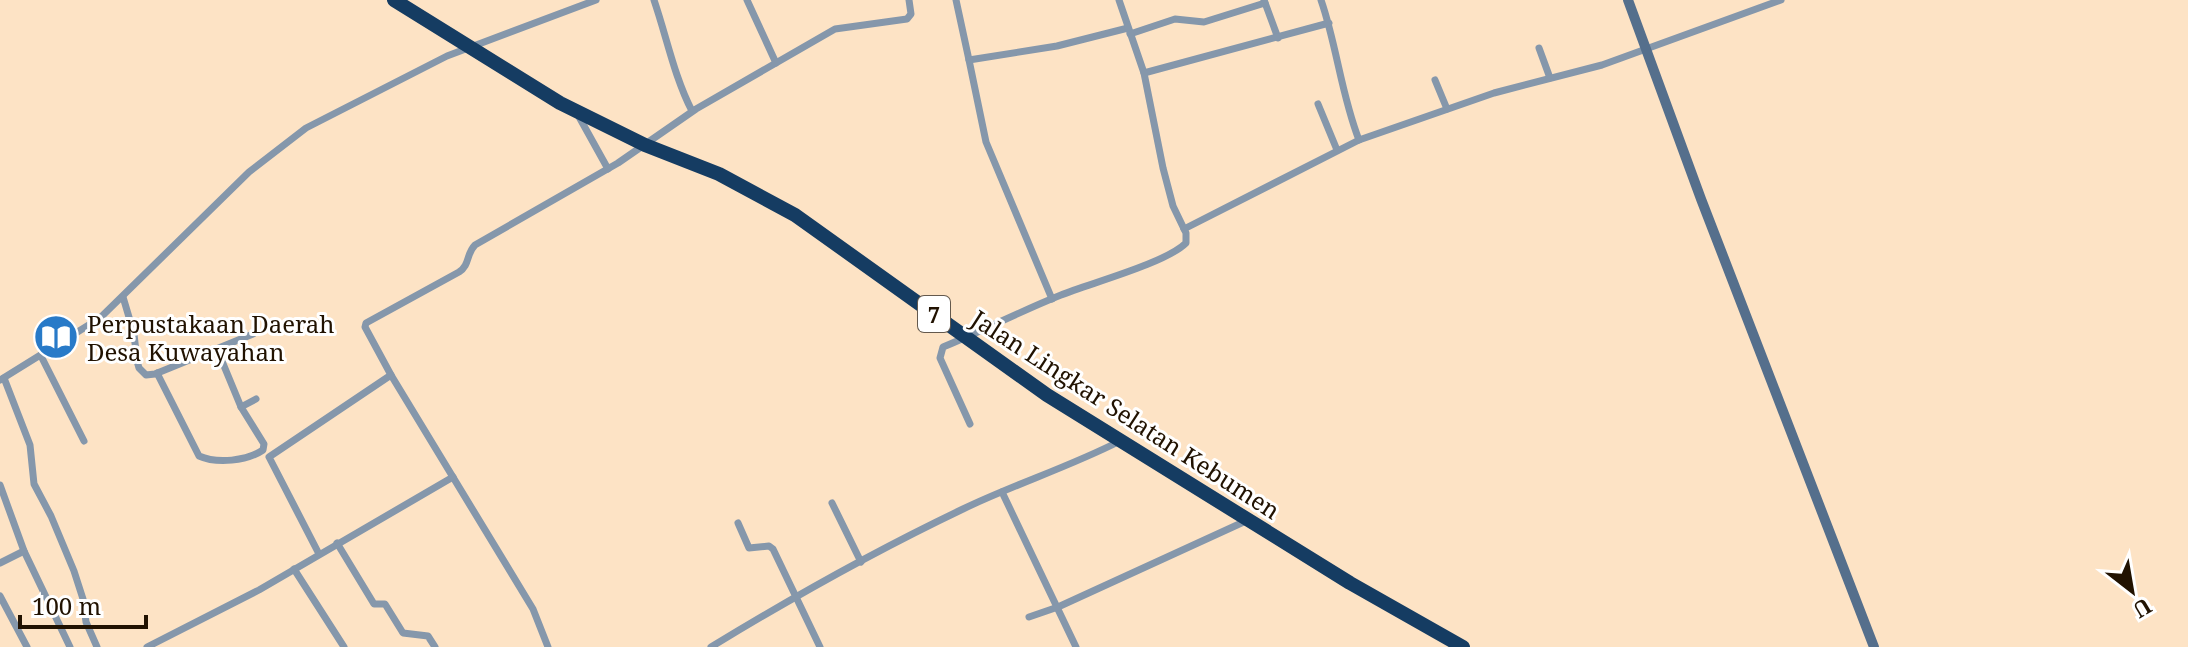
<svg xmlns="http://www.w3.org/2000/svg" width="2188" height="647" font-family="'Noto Serif',serif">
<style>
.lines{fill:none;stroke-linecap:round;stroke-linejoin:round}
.street{stroke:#8597ab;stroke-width:7}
.secondary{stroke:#556f8c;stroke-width:10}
.highway{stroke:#153c62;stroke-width:14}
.labels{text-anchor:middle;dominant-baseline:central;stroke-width:6;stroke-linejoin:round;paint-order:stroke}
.shield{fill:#fff;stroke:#64594d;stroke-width:2}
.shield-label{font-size:22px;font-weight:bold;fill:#211201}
.poi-label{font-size:24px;fill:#211201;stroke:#fff;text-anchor:start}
.street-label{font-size:24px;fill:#211201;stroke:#fff}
</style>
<rect width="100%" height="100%" fill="#fde3c5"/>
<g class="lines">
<!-- street -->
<g class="street">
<path d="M 654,0 C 667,38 674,76 692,111"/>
<polyline points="747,0 776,63"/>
<polyline points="956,0 969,60"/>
<polyline points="1264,0 1278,38"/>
<path d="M 1321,0 C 1337,46 1341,94 1359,140"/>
<polyline points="1130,34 1175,19 1204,22 1265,3"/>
<polyline points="1539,48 1550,78"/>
<polyline points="1144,73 1329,23"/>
<polyline points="1435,80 1447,109"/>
<polyline points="1318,104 1337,150"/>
<polyline points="578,115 608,169"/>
<polyline points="1184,229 1359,140 1494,93 1602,65 1781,0"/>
<polyline points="123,297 134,334 137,361 139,368 146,375 155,374 253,334"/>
<polyline points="1052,299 986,142 969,60 1057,46 1128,28"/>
<polyline points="41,356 84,441"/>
<path d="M 157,373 L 199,456 C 217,464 247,461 263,450 L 264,444 L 241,407 L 217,349"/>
<path d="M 391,375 L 365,327 L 366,323 L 459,272 C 470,265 466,254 475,245 L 618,163 L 696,109 L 835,29 L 907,19 L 911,14 L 909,0"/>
<polyline points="4,378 30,445 34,484 51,516 74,571 83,599 86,622 97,647"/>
<polyline points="0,380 100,318 249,172 306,128 447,56 596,0"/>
<polyline points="241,407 256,399"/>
<path d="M 970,424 L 940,358 L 943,347 C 982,331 1021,311 1061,295 C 1091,283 1166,263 1186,243 L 1186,233 L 1173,206 L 1163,168 L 1144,73 L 1119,0"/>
<polyline points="0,485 24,551 70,647"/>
<polyline points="1002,492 1076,647"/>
<polyline points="832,503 861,562"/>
<polyline points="738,523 749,548 769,546 773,549 820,647"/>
<polyline points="337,543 374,604 385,604 403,633 428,636 435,647"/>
<polyline points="319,554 269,457 391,375 533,609 548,647"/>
<polyline points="0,563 24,551"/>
<polyline points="294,569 344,647"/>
<polyline points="0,596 27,647"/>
<polyline points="1029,617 1058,607 1248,520"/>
<polyline points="147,647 259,590 453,477"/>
<path d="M 711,647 C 793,597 877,550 963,509 C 1015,484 1069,467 1120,441"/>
</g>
<!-- secondary -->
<polyline class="secondary" points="1628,0 1701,199 1874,647"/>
<!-- highway -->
<polyline class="highway" points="394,0 560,103 645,145 719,174 795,215 1047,395 1350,583 1463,647"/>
</g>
<!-- icons -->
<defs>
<g id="library-disc" transform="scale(2.3)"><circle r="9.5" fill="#287ac8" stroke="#fff"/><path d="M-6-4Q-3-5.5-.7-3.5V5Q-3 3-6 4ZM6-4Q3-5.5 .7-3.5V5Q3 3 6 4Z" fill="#fff"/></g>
</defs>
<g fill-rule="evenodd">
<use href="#library-disc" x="56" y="337"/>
</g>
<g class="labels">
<!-- shield labels -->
<rect class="shield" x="918" y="296" width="32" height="36" rx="6"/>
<g class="shield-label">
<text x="934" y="314">7</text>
</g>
<!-- poi labels -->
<g class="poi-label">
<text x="87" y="323">Perpustakaan Daerah<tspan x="87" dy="28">Desa Kuwayahan</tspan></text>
</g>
<!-- street labels -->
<g class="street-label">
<text transform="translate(1126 414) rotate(33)">Jalan Lingkar Selatan Kebumen</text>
</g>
</g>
<!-- north arrow -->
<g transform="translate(2132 591) rotate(149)" stroke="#ffffff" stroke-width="6" paint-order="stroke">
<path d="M0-6L14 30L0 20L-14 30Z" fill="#211201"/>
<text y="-12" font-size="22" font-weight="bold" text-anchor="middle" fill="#211201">U</text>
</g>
<!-- scale -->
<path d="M20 615v12h126v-12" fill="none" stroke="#211201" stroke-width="4"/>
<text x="32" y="615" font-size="24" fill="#211201" stroke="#ffffff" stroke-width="6" paint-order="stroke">100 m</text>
</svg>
